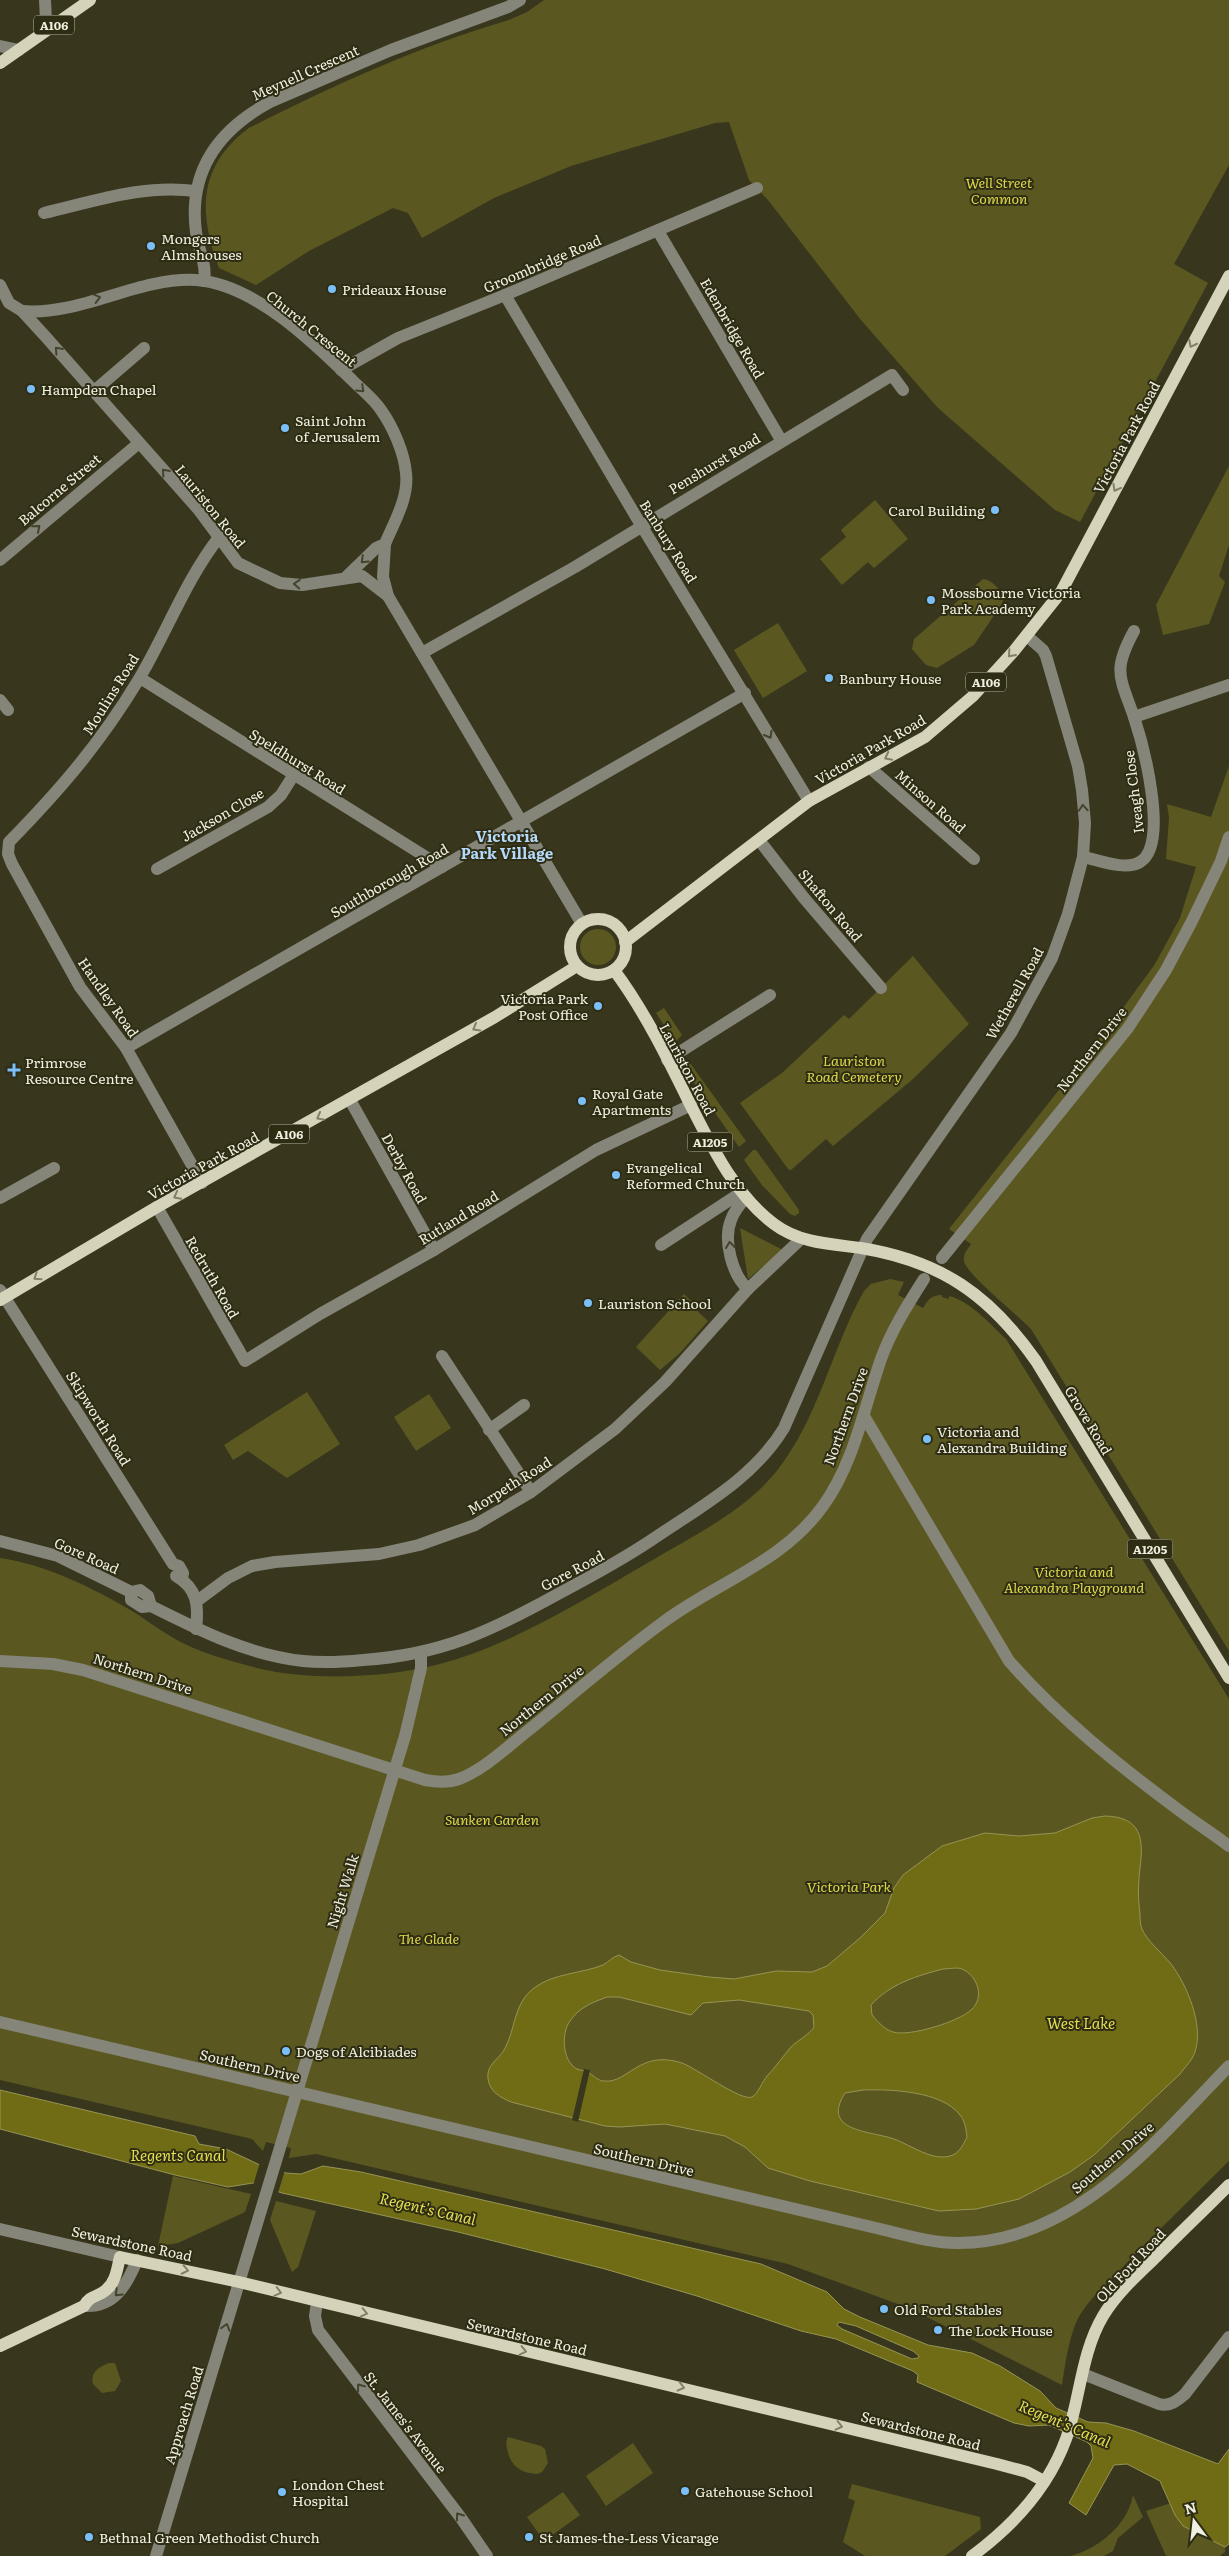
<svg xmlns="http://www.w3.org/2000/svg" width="1229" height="2556" font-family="Literata,serif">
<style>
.green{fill:#5a5820}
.water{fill:#706c16;stroke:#969453;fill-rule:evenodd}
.pier{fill:#38371e}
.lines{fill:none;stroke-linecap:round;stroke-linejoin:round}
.minor{stroke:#858579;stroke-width:12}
.major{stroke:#d5d4ba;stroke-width:12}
.oneway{stroke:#44432d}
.oneway2{stroke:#828067}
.poi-dot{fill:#7abff8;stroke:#2e2d14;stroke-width:2}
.labels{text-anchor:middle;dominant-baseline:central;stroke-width:4;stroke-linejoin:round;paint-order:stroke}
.shield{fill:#2e2d14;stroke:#b6b6a4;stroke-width:1}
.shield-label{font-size:12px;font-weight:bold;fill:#f0f0e1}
.street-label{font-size:14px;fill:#f0f0e1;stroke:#2e2d14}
.park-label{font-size:14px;font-style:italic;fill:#ded84a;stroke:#2e2d14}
.poi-label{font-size:14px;fill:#f0f0e1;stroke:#2e2d14;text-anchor:start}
.neighbourhood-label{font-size:15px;font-weight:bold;fill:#b4d9fa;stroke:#2e2d14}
.water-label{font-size:15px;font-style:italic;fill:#e5df52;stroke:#2e2d14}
</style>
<rect width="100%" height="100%" fill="#38371e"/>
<!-- green -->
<g class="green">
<path d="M 544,0 L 1229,0 L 1229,165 L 1174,264 L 1208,283 L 1080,522 L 1055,510 L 938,408 L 861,320 L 768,200 L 749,180 L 729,122 L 715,123 L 571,166 L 494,198 L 422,238 L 408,213 L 393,208 L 309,251 L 256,285 L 219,268 C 198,212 198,166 249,128 C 332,86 419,46 509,20 L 527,12 Z"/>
<polygon points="1229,466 1229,545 1219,576 1225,582 1209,624 1163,635 1156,605"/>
<polygon points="875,500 908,539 874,568 868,562 842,585 820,559 846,537 841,530"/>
<path d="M 983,579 C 993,580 1003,592 1003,602 L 974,645 L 937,668 L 926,665 L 912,649 L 914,639 Z"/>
<polygon points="778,623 807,671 763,698 734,650"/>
<path d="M 1229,766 L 1229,1651 L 1031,1329 C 1019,1316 966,1274 964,1261 C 963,1254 967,1250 971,1244 L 949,1229 L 1115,1019 L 1155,964 L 1180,918 L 1196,867 L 1166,859 L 1169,818 L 1167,804 L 1211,817 Z"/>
<circle cx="598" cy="947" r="18"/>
<polygon points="913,956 969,1024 913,1079 833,1146 826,1139 791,1170 788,1169 740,1103 782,1073 844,1015 849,1019"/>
<polygon points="664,1008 682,1035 675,1042 656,1013"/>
<polygon points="690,1063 746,1141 739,1147 683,1067"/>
<polygon points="753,1150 756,1150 799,1210 799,1213 795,1216 790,1214 762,1185 744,1160"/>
<polygon points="740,1228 783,1250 748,1279"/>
<path d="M 890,1279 L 904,1282 L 898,1295 L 923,1308 C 928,1300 931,1295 942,1295 L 942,1297 L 948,1299 L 950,1296 C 972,1303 989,1323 1006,1339 L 1229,1699 L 1229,2161 C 1192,2198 1154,2234 1118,2272 C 1103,2287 1083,2305 1075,2325 C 1068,2344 1065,2365 1062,2385 L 909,2308 L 788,2264 L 316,2154 L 289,2158 L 291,2148 L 266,2142 L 263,2151 L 252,2139 L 0,2080 L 0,1558 C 47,1565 91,1587 132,1611 C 151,1623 170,1638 191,1647 C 212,1656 235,1662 257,1668 C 308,1681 385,1678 436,1665 C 511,1646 585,1599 651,1561 C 695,1535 748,1509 779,1468 C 819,1416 832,1348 864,1291 L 871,1284 Z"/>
<polygon points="684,1294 697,1307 695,1309 708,1321 680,1353 660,1370 636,1347"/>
<polygon points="307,1392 340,1444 287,1478 248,1451 233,1460 224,1445"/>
<polygon points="429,1394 451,1428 416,1451 394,1417"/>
<polygon points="173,2176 251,2194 245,2212 178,2243 158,2246"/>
<polygon points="276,2201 316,2211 298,2267 292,2272 270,2220"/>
<path d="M 109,2363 L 115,2363 L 121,2381 L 115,2391 L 102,2393 L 93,2384 C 90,2372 99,2367 109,2363 Z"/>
<path d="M 508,2437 L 541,2446 L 545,2449 L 548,2463 L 542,2472 L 537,2474 C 519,2473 510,2465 507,2448 C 506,2443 506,2441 508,2437 Z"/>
<polygon points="633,2443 653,2473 606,2506 586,2476"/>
<polygon points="852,2484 980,2517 981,2529 945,2556 865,2556 843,2542 855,2501 848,2498"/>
<polygon points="563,2492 580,2515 544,2541 527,2517"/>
<path d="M 1133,2495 L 1143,2517 L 1118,2538 L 1113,2551 L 1104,2556 L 1070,2556 C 1098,2549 1128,2525 1133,2495 Z"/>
<path d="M 1171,2503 C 1181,2531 1201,2535 1225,2547 L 1225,2552 L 1220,2556 L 1166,2556 L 1146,2511 Z"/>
</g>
<!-- water -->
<g class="water">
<path d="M 1105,1816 C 1141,1817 1144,1838 1140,1868 C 1138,1883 1138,1899 1140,1914 C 1140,1918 1140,1925 1142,1929 C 1147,1941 1162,1953 1171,1964 C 1187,1985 1204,2025 1195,2052 C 1192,2061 1185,2067 1180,2074 L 1094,2155 L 1070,2172 L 1019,2199 L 976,2209 L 939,2211 L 810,2181 L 768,2168 L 745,2147 L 725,2136 L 665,2124 L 619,2127 L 605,2126 L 511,2102 C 500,2097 490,2092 488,2079 C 486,2065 498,2060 504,2050 C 516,2029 513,2004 534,1988 C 554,1973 580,1974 603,1965 C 609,1962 612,1957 619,1955 L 631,1962 L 660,1970 L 709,1977 L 734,1979 L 776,1971 L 812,1972 L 827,1966 L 860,1938 L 885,1913 L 894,1888 L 903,1875 L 942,1846 L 985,1833 L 1019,1836 L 1055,1833 L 1092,1818 ZM 943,1969 C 948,1969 957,1967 962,1969 C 978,1976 985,1998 971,2010 C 958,2022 909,2037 893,2032 C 884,2029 878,2022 872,2015 L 871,2005 C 890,1984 916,1976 943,1969 ZM 607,1997 L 619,1997 L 691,2015 L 703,2003 L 739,2000 L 809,2011 L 813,2015 L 814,2027 C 809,2035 798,2040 791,2047 C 783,2056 776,2067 767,2076 C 762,2082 758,2094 752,2097 C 742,2102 696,2068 682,2063 C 639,2049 628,2084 604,2081 C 598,2081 593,2075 588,2072 C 585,2070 581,2071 577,2069 C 562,2061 561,2033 570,2021 C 580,2007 591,2003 607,1997 ZM 863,2090 C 890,2089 942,2091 960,2115 C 965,2121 966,2129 967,2137 C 964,2143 960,2152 953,2155 C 934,2163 911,2145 894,2139 C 872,2131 820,2132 845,2093 Z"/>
<path d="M 0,2090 L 195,2136 L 199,2144 L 226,2149 L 260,2165 L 286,2173 L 301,2174 L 323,2166 L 361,2172 L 761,2264 L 827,2292 L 844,2309 L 860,2317 L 928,2345 L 972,2353 L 1000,2366 L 1040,2391 L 1056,2408 L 1088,2422 L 1106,2423 L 1134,2431 L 1218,2464 L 1229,2449 L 1229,2544 L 1225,2547 L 1183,2526 L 1175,2515 L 1160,2481 L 1127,2464 L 1114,2465 L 1086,2515 L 1069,2503 L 1093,2458 L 1091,2446 L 1087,2442 L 1049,2425 L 1029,2426 L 1014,2423 L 917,2382 L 918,2375 L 913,2371 L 836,2339 L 801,2331 L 697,2296 L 605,2269 L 458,2232 L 282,2193 L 253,2183 L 228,2187 L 175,2175 L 0,2129 ZM 839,2322 L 856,2326 L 913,2351 L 919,2356 L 918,2358 L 912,2359 L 842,2329 L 837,2325 Z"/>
</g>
<!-- pier -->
<g class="pier">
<polygon points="584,2069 590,2070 578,2122 572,2120"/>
<polygon points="260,2162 285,2170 278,2193 253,2186"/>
</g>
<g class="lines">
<!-- minor -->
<g class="minor">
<polyline points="45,0 46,20 51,28"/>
<polyline points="0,46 19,50"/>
<path d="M 44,213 C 95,201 144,184 196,191"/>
<polyline points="658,231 781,440"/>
<path d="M 204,281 C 207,264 198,249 196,232 C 188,171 218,130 270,102 L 391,50 L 508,7 L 520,0"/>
<polyline points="0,285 9,303 22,311 45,336 198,509 238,563 280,583 302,585 362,576 388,596"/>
<polyline points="505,295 641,525 809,801"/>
<path d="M 22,311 C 81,316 137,277 196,280 C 254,284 313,342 352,380 C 362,390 374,399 381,410 C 393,427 404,452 406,473 C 409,498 394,522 385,544 L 376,548 L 345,578"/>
<polyline points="341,370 398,338 505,295 757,188"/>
<polyline points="94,391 144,348"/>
<polyline points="385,544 383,577 388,596 582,924"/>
<polyline points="0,560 139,443"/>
<polyline points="422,653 575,567 892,375 903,390"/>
<polyline points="140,678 442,867"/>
<polyline points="0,700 8,710"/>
<path d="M 1134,717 C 1120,677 1112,671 1134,631"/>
<polyline points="869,767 974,859"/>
<polyline points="759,840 804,898 881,988"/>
<path d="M 1083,857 C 1099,860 1125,871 1140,862 C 1170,845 1143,744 1134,717 L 1229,685"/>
<polyline points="157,869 268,807 281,795 293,776"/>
<polyline points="126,1048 745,693"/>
<polyline points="667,1060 770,995"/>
<polyline points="350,1100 434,1250"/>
<path d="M 202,1183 L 126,1048 L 80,987 L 12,864 L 8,854 L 9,842 C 61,789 101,742 139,679 C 167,632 186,579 220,536"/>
<path d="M 746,1197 C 740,1204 734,1211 731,1220 C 723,1240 732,1275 748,1289"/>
<polyline points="0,1198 54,1168"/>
<polyline points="157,1207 245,1361 320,1314 434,1250 596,1150 691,1105"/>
<polyline points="661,1245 742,1192"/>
<polyline points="942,1258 1128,1028 1166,970 1191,923 1221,861 1229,837"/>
<polyline points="0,1290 173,1564 179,1566 183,1573 182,1579"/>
<polyline points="442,1356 531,1492"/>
<path d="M 864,1416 L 1009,1661 C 1058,1717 1117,1764 1176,1808 C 1193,1821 1212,1833 1229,1846"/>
<polyline points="489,1430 524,1405"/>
<polyline points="0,1541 58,1556 131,1592 140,1590 148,1596 151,1606"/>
<path d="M 176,1576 C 197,1588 199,1605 196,1629"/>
<path d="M 131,1592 L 131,1600 L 142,1607 L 151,1606 C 199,1630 248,1655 303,1661 C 322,1663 343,1662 363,1660 C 441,1655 491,1631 558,1594 C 590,1577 622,1560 653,1539 C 700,1507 754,1478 784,1428 L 867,1239 L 1011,1033 L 1052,958 L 1068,914 L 1083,857 L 1085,823 L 1082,790 L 1078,766 L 1046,656 L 1043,650 L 1027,636"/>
<polyline points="197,1601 228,1578 252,1566 275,1562 379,1554 419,1545 475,1525 531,1492 615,1429 665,1382 748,1289 801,1239"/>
<path d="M 0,1661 L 53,1664 L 83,1670 L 425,1780 C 436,1782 448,1783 459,1779 C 485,1769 508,1746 530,1729 C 574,1693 617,1656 662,1623 C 717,1582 782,1563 823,1506 C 854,1463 864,1408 881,1359 C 891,1331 908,1304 924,1279"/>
<path d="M 0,2022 L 876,2228 C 902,2234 930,2243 958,2243 C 1074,2243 1155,2142 1229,2066"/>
<polyline points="0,2229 120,2257"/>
<polyline points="317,2302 315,2316 318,2330 461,2518 487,2556"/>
<path d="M 84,2306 C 114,2308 127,2285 137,2260"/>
<path d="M 1083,2374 L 1159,2404 C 1169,2407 1177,2401 1185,2394 L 1229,2337"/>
<polyline points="156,2556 405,1736 421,1668 421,1654"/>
</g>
<!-- major -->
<g class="major">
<polyline points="0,63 90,0"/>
<circle cx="598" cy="947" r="28"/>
<polyline points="625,942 809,801 925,737 973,696 1014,651 1061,592 1229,276"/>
<path d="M 614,970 C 644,1010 668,1059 690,1104 C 712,1147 735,1195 774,1224 C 799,1243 831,1244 861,1248 C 941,1261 990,1295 1036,1361 L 1229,1678"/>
<polyline points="0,1300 157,1207 495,1017 577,966"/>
<path d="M 0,2346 L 84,2306 C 91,2294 97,2298 106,2290 C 116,2282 117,2269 120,2257 L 239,2282 L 997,2464 L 1027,2472 L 1044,2481"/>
<path d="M 972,2556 C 1013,2526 1048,2488 1066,2439 C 1080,2400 1081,2353 1103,2316 C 1116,2294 1138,2274 1156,2257 C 1180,2233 1205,2209 1229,2185"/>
</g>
</g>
<!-- one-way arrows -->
<defs><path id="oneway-chevron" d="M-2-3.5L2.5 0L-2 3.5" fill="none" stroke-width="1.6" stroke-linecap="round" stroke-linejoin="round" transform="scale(1.25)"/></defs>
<g class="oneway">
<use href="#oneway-chevron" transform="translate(97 298) rotate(-15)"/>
<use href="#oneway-chevron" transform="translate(58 350) rotate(-132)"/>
<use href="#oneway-chevron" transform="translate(361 389) rotate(44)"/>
<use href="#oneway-chevron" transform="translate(165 472) rotate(-132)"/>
<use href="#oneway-chevron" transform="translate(37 528) rotate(-41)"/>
<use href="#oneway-chevron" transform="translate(364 560) rotate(136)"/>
<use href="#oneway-chevron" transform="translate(297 584) rotate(-176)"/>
<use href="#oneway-chevron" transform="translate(769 735) rotate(60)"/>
<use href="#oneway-chevron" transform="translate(1083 808) rotate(-94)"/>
<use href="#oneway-chevron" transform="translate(730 1245) rotate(-97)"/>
<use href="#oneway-chevron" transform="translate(118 2293) rotate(136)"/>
<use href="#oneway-chevron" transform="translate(226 2327) rotate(-73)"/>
<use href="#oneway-chevron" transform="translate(360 2387) rotate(-127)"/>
<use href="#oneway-chevron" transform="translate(459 2516) rotate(-126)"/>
</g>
<g class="oneway2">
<use href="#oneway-chevron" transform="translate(1192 344) rotate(117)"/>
<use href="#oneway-chevron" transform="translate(1116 488) rotate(119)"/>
<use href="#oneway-chevron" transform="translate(1011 654) rotate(132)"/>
<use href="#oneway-chevron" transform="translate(888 757) rotate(153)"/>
<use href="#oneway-chevron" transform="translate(476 1028) rotate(150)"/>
<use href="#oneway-chevron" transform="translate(320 1117) rotate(151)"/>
<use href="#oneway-chevron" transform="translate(177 1196) rotate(152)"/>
<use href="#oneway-chevron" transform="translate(37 1277) rotate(147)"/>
<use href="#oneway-chevron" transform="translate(185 2270) rotate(12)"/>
<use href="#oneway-chevron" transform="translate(278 2292) rotate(15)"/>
<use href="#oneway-chevron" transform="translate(364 2313) rotate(13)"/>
<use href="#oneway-chevron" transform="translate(523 2351) rotate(13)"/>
<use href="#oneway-chevron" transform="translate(681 2387) rotate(14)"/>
<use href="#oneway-chevron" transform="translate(839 2426) rotate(14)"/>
</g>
<!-- markers -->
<g class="poi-dot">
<circle cx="151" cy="246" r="5"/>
<circle cx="332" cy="289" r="5"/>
<circle cx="31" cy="389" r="5"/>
<circle cx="285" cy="428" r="5"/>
<circle cx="995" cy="510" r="5"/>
<circle cx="931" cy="600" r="5"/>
<circle cx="829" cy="678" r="5"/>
<circle cx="598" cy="1006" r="5"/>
<path d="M11.5 1062.5h5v5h5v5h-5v5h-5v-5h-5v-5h5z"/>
<circle cx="582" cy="1101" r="5"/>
<circle cx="616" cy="1175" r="5"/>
<circle cx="588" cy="1303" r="5"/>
<circle cx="927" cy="1439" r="5"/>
<circle cx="286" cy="2051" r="5"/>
<circle cx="884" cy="2309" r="5"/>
<circle cx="938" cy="2330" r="5"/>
<circle cx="685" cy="2491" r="5"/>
<circle cx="282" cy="2492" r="5"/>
<circle cx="89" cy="2537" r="5"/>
<circle cx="529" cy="2537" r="5"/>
</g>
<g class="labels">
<!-- shield labels -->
<g class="shield">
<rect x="34" y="15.5" width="40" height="19" rx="4"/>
<rect x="966" y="672.5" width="40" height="19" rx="4"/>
<rect x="269" y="1124.5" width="40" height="19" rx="4"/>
<rect x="687.5" y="1132.5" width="45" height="19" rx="4"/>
<rect x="1127.5" y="1539.5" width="45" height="19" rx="4"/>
</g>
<g class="shield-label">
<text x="54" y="25">A106</text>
<text x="986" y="682">A106</text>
<text x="289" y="1134">A106</text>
<text x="710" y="1142">A1205</text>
<text x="1150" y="1549">A1205</text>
</g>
<!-- street labels -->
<g class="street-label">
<text transform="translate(305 72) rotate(-24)">Meynell Crescent</text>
<text transform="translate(542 263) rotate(-23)">Groombridge Road</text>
<text transform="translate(312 328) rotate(39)">Church Crescent</text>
<text transform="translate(733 328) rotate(60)">Edenbridge Road</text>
<text transform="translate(1126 437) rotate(-62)">Victoria Park Road</text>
<text transform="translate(714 463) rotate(-31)">Penshurst Road</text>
<text transform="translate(59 489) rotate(-40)">Balcorne Street</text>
<text transform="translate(211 506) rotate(51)">Lauriston Road</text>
<text transform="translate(669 541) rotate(58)">Banbury Road</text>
<text transform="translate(110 694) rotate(-58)">Moulins Road</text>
<text transform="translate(870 749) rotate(-30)">Victoria Park Road</text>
<text transform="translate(298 761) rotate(32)">Speldhurst Road</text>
<text transform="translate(1133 792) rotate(-97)">Iveagh Close</text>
<text transform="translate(931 801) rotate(41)">Minson Road</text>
<text transform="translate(222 814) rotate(-30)">Jackson Close</text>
<text transform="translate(389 880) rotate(-30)">Southborough Road</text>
<text transform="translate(831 905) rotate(50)">Shafton Road</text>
<text transform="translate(1014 993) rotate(-61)">Wetherell Road</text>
<text transform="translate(109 997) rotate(55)">Handley Road</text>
<text transform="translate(1091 1049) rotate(-52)">Northern Drive</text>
<text transform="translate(688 1069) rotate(62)">Lauriston Road</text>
<text transform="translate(203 1165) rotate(-29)">Victoria Park Road</text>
<text transform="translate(405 1168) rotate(61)">Derby Road</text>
<text transform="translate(458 1217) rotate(-31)">Rutland Road</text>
<text transform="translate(213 1277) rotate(60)">Redruth Road</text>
<text transform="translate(845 1416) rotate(-70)">Northern Drive</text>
<text transform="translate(99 1418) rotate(58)">Skipworth Road</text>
<text transform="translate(1089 1420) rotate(59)">Grove Road</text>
<text transform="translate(509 1485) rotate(-32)">Morpeth Road</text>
<text transform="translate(87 1555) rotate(24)">Gore Road</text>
<text transform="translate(572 1570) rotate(-28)">Gore Road</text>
<text transform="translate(143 1673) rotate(18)">Northern Drive</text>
<text transform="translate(541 1700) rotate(-39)">Northern Drive</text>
<text transform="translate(342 1891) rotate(-73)">Night Walk</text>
<text transform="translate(250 2065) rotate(13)">Southern Drive</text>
<text transform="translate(1112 2157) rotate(-40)">Southern Drive</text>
<text transform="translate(644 2159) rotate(13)">Southern Drive</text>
<text transform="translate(132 2243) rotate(12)">Sewardstone Road</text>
<text transform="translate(1130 2265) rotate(-47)">Old Ford Road</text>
<text transform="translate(527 2336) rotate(13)">Sewardstone Road</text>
<text transform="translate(183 2415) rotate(-73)">Approach Road</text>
<text transform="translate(406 2422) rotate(52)">St. James's Avenue</text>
<text transform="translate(921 2430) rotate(14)">Sewardstone Road</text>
</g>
<!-- park labels -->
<g class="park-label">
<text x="999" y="182">Well Street<tspan x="999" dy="16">Common</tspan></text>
<text x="854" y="1060">Lauriston<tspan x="854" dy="16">Road Cemetery</tspan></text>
<text x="1074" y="1571">Victoria and<tspan x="1074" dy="16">Alexandra Playground</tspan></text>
<text x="492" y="1819">Sunken Garden</text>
<text x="849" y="1886">Victoria Park</text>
<text x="429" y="1938">The Glade</text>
</g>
<!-- poi labels -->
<g class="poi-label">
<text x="161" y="238">Mongers<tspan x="161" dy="16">Almshouses</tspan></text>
<text x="342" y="289">Prideaux House</text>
<text x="41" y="389">Hampden Chapel</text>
<text x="295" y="420">Saint John<tspan x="295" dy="16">of Jerusalem</tspan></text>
<text x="985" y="510" text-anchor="end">Carol Building</text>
<text x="941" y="592">Mossbourne Victoria<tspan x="941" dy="16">Park Academy</tspan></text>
<text x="839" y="678">Banbury House</text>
<text x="588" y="998" text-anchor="end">Victoria Park<tspan x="588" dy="16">Post Office</tspan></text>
<text x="25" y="1062">Primrose<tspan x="25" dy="16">Resource Centre</tspan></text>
<text x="592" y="1093">Royal Gate<tspan x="592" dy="16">Apartments</tspan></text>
<text x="626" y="1167">Evangelical<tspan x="626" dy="16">Reformed Church</tspan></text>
<text x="598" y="1303">Lauriston School</text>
<text x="937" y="1431">Victoria and<tspan x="937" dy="16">Alexandra Building</tspan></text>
<text x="296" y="2051">Dogs of Alcibiades</text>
<text x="894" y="2309">Old Ford Stables</text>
<text x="948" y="2330">The Lock House</text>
<text x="292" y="2484">London Chest<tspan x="292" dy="16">Hospital</tspan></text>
<text x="695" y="2491">Gatehouse School</text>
<text x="99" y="2537">Bethnal Green Methodist Church</text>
<text x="539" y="2537">St James-the-Less Vicarage</text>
</g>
<!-- neighbourhood labels -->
<g class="neighbourhood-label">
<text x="507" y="835">Victoria<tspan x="507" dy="17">Park Village</tspan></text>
</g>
<!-- water labels -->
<g class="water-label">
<text x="1081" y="2022">West Lake</text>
<text x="178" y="2154">Regents Canal</text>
<text transform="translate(428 2208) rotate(13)">Regent's Canal</text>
<text transform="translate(1065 2423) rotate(23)">Regent's Canal</text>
</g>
</g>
<!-- north arrow -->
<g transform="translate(1194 2521) rotate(345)" stroke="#2e2d14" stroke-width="4" paint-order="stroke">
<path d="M0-4L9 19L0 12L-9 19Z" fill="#f0f0e1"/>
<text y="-8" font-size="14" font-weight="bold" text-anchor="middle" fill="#f0f0e1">N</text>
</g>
</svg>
